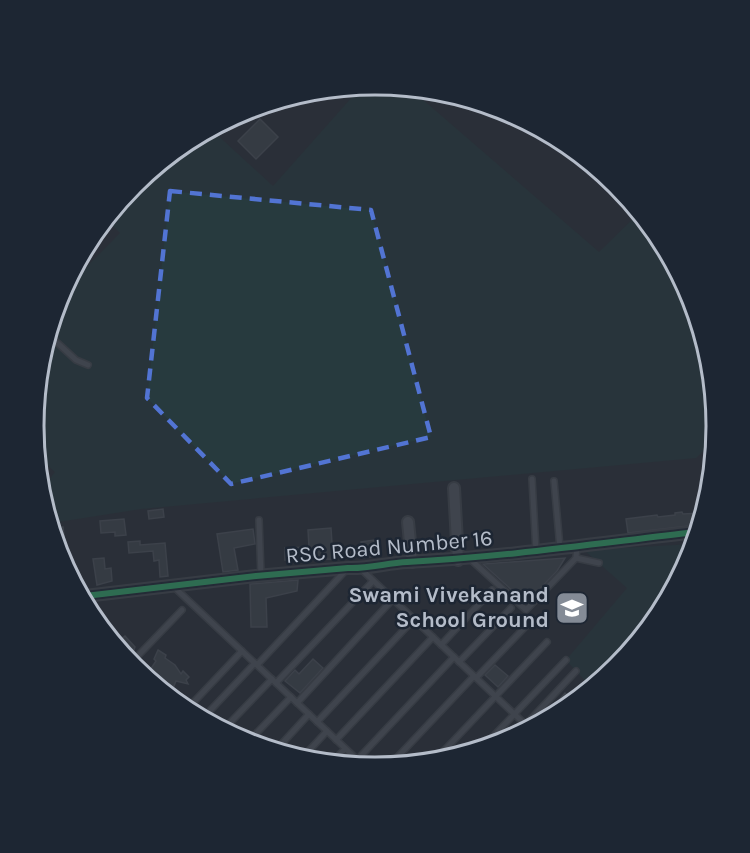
<svg xmlns="http://www.w3.org/2000/svg" width="750" height="853" font-family="Karla,sans-serif">
<style>
.green{fill:#273a3e}
.building{fill:#444950;stroke:#52575f;stroke-width:1.5}
.lines{fill:none;stroke-linecap:round;stroke-linejoin:round}
.lane-casing{stroke:#484c53;stroke-width:8}
.street-casing{stroke:#484c53;stroke-width:14}
.lane{stroke:#5a5e66;stroke-width:5}
.street{stroke:#5a5e66;stroke-width:10}
.cycleway-casing{stroke:#1d2633;stroke-width:10}
.cycleway{stroke:#33b770;stroke-width:6}
.marked{fill:none;stroke:#5274d3;stroke-width:4.5;stroke-dasharray:12 8;stroke-linejoin:round}
.labels{text-anchor:middle;dominant-baseline:central;stroke-width:5;stroke-linejoin:round;paint-order:stroke}
.street-label{font-size:22px;fill:#b4bcc9;stroke:#1d2633}
.poi-label{font-size:22px;font-weight:bold;fill:#b4bcc9;stroke:#1d2633;text-anchor:end}
.rim{fill:none;stroke:#b4bcc9;stroke-width:3}
</style>
<rect width="100%" height="100%" fill="#2a3038"/>
<!-- green -->
<g class="green">
<polygon points="375,85 414,92 599,252 637,215 691,296 717,427 714,440 696,458 141,509 52,523 45,485 55,472 39,458 33,426 59,295 120,233 109,222 133,184 213,131 273,186 361,87"/>
<polygon points="694,544 691,558 637,638 590,686 566,660 627,588 584,550"/>
</g>
<!-- building -->
<g class="building">
<polygon points="260,119 278,137 256,159 238,141"/>
<polygon points="163,509 164,517 149,519 148,511"/>
<polygon points="682,512 683,514 700,513 697,525 628,533 626,519 657,515 658,517 675,515 675,513"/>
<polygon points="124,519 126,535 115,536 115,532 101,533 100,521"/>
<polygon points="63,527 65,543 56,544 53,528"/>
<polygon points="331,528 333,559 285,560 285,548 309,547 308,530"/>
<polygon points="253,529 255,544 234,548 238,570 223,572 217,534"/>
<polygon points="374,540 376,556 362,558 361,542"/>
<polygon points="140,541 140,545 165,543 168,576 160,577 159,560 154,561 153,551 129,553 128,542"/>
<polygon points="104,558 105,569 111,568 112,581 97,585 93,559"/>
<polygon points="565,558 557,571 526,603 483,564"/>
<polygon points="298,580 297,591 266,598 267,627 251,627 250,584"/>
<polygon points="125,636 135,647 132,655 127,659 116,643"/>
<polygon points="158,650 166,655 165,658 175,665 181,674 183,671 189,677 186,680 188,684 176,681 174,686 167,691 144,675 150,670 156,661 154,659"/>
<polygon points="313,659 323,668 300,693 285,681 295,670 299,674"/>
<polygon points="495,665 508,676 498,687 485,675"/>
<polygon points="565,693 572,699 553,711 551,710"/>
</g>
<g class="lines">
<!-- lane casing -->
<g class="lane-casing">
<g id="lane">
<polyline points="51,337 76,360 88,365"/>
<polyline points="532,479 536,551"/>
<polyline points="554,481 560,548"/>
<polyline points="259,520 261,576"/>
<polyline points="576,558 599,563"/>
<polyline points="470,559 526,610 576,558 577,546"/>
<polyline points="361,569 528,727"/>
<polyline points="174,587 364,766"/>
<polyline points="441,645 492,590"/>
<polyline points="459,662 511,608"/>
<polyline points="130,664 182,610"/>
<polyline points="257,665 346,570"/>
<polyline points="476,678 528,624"/>
<polyline points="276,683 373,581"/>
<polyline points="297,703 393,599"/>
<polyline points="190,706 242,651"/>
<polyline points="205,716 255,663"/>
<polyline points="317,722 414,619"/>
<polyline points="224,729 272,679"/>
<polyline points="516,735 576,671"/>
<polyline points="336,740 433,637"/>
<polyline points="247,743 291,697"/>
<polyline points="483,747 566,660"/>
<polyline points="277,749 309,714"/>
<polyline points="305,755 327,731"/>
<polyline points="439,756 547,642"/>
<polyline points="334,760 345,749"/>
<polyline points="357,760 454,657"/>
<polyline points="389,766 474,676"/>
</g>
</g>
<!-- street casing -->
<g class="street-casing">
<g id="street">
<polyline points="454,488 458,560"/>
<polyline points="408,522 412,562"/>
<path d="M 85,596 L 256,576 L 348,568 C 368,569 387,563 407,562 C 504,557 600,543 696,532"/>
</g>
</g>
<!-- lane -->
<use href="#lane" class="lane"/>
<!-- street -->
<use href="#street" class="street"/>
<!-- cycleway casing -->
<g class="cycleway-casing">
<path id="cycleway" d="M 85,596 L 256,576 L 348,568 C 368,569 387,563 407,562 C 504,557 600,543 696,532"/>
</g>
<!-- cycleway -->
<use href="#cycleway" class="cycleway"/>
</g>
<!-- marked area -->
<path d="M0 0H750V853H0ZM 170,191 L 371,210 L 431,437 L 231,484 L 147,398 Z" fill="#2a3038" fill-opacity=".55" fill-rule="evenodd"/>
<path class="marked" d="M 170,191 L 371,210 L 431,437 L 231,484 L 147,398 Z"/>
<!-- icons -->
<defs>
<g id="school-square" transform="scale(1.725)"><rect x="-9" y="-9" width="18" height="18" rx="4" fill="#848b96" stroke="#1d2633"/><path d="M0-5L7-2L0 1L-7-2ZM-4 1L0 2.5L4 1V4Q0 6-4 4Z" fill="#fff"/></g>
</defs>
<g fill-rule="evenodd">
<use href="#school-square" x="572" y="608"/>
</g>
<g class="labels">
<!-- street labels -->
<g class="street-label">
<text transform="translate(389 547) rotate(-5)">RSC Road Number 16</text>
</g>
<!-- poi labels -->
<g class="poi-label">
<text x="549" y="595">Swami Vivekanand<tspan x="549" dy="25">School Ground</tspan></text>
</g>
</g>
<!-- crop -->
<path d="M0 0H750V853H0ZM44 426a331 331 0 1 1 662 0a331 331 0 1 1-662 0Z" fill="#1d2633" fill-rule="evenodd"/>
<path class="rim" d="M44 426a331 331 0 1 1 662 0a331 331 0 1 1-662 0Z"/>
</svg>
